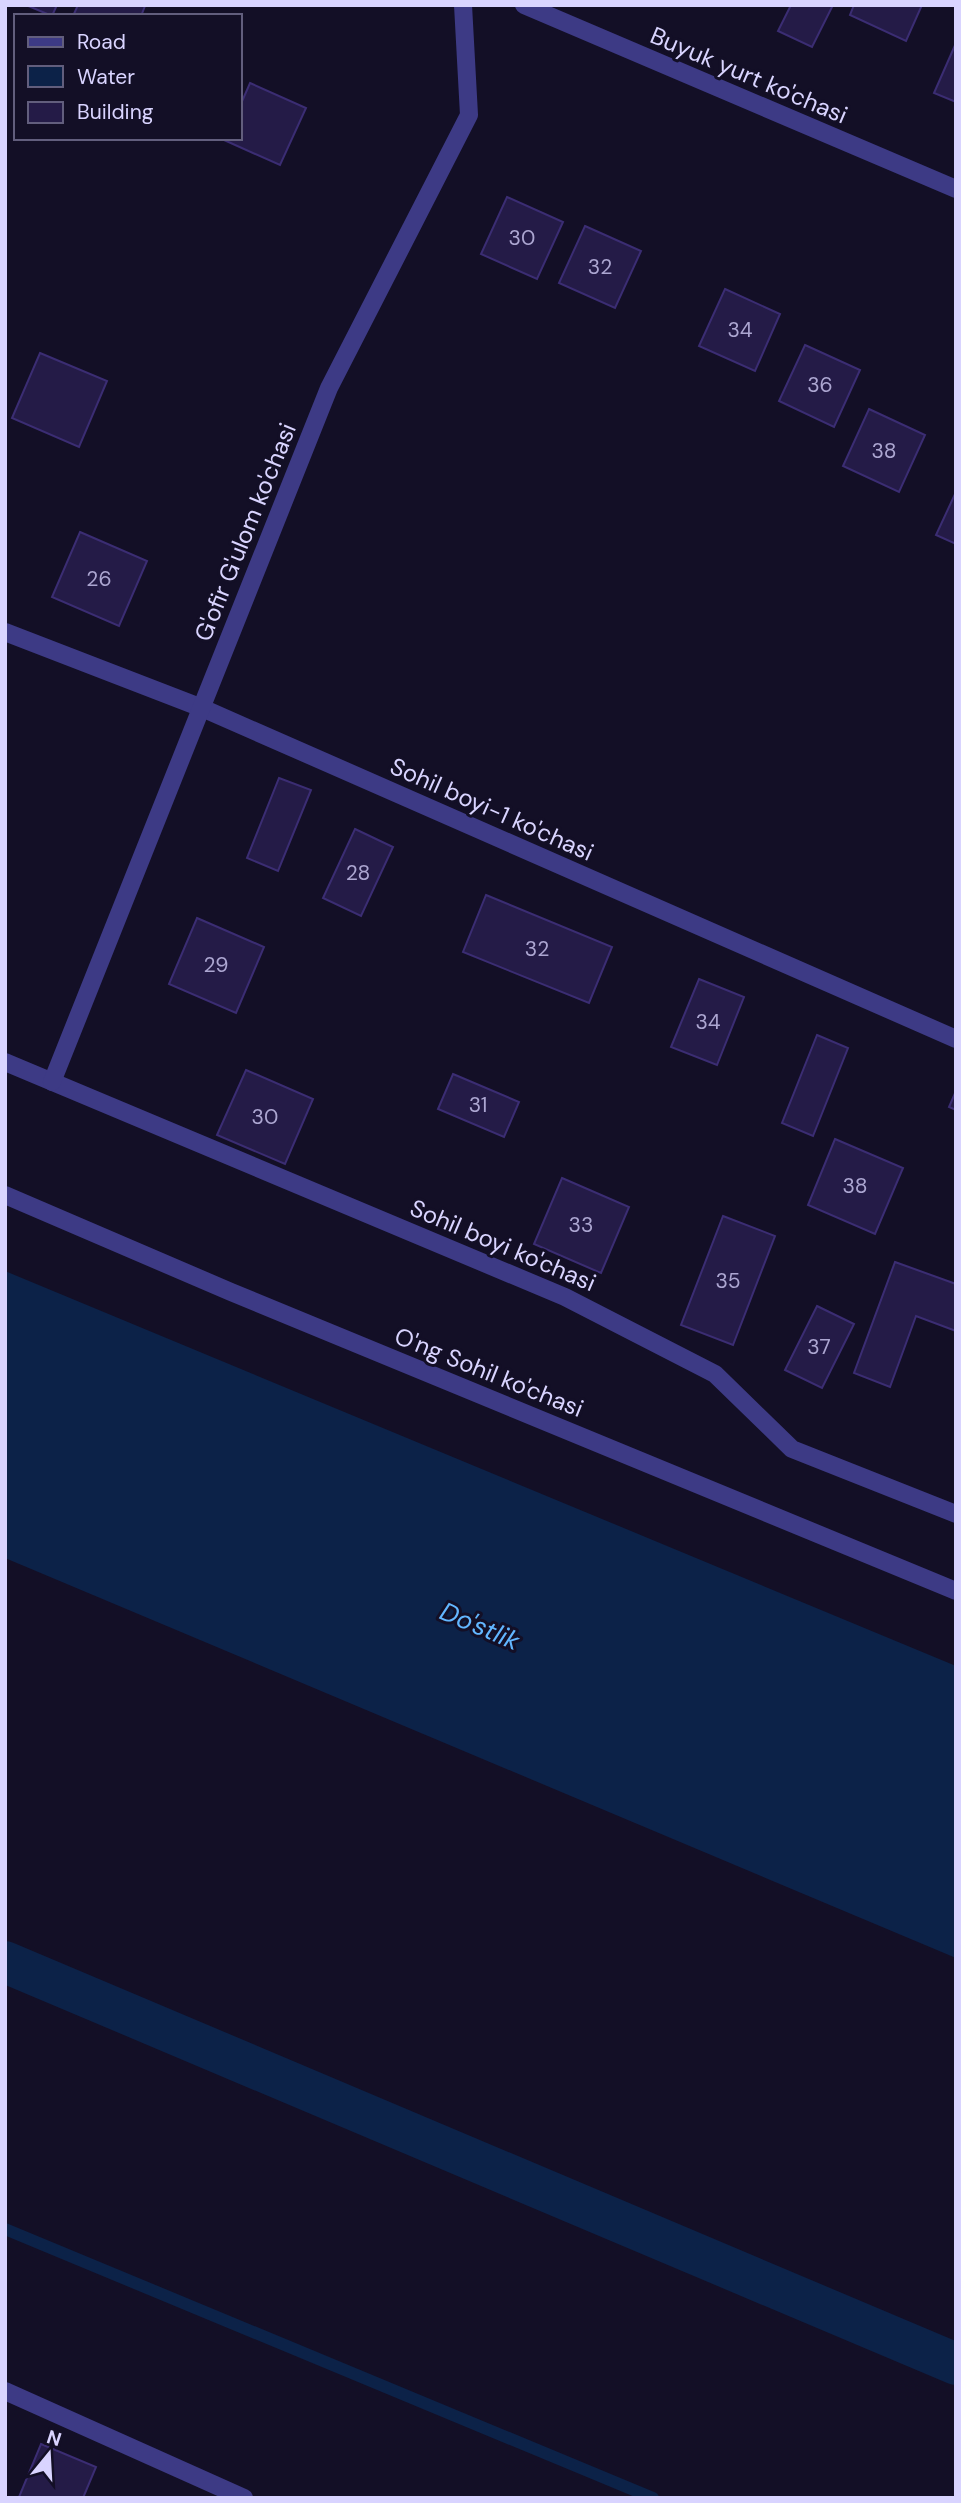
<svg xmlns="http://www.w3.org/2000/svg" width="961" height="2503" font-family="'DM Sans',sans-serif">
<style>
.water{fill:#0c2248}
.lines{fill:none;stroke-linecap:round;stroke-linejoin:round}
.stream{stroke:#0c2248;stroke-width:12}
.canal{stroke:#0c2248;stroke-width:42}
.building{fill:#241b47;stroke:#3b2d73;stroke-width:2}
.minor{stroke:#3d3a85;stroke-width:18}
.labels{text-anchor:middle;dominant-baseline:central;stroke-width:6;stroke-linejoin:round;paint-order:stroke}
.number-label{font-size:21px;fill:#aca6d1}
.street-label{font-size:24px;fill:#d9d4ff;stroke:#130f26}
.water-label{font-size:26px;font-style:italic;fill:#62b6ff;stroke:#130f26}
</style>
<rect width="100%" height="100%" fill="#130f26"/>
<!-- water -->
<polygon class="water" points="5,1271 956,1666 956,1958 5,1558"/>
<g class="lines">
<!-- stream -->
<polyline class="stream" points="5,2229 653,2498"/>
<!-- canal -->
<polyline class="canal" points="5,1962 956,2364"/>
</g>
<!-- building -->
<g class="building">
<polygon points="26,5 57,5 52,16"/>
<polygon points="78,5 144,5 145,6 141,16 73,16"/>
<polygon points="791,5 833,5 812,47 778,31"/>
<polygon points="854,5 922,5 906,41 850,15"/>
<polygon points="956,43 956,102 934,93"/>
<polygon points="250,83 306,108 280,165 224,140 240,138 240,106"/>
<polygon points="507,197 563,222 537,279 481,254"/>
<polygon points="585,226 641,251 615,308 559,283"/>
<polygon points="725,289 780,314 755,371 699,346"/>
<polygon points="805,345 860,370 834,427 779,401"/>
<polygon points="40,353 107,381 79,447 12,418"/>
<polygon points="869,409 925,435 899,492 843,466"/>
<polygon points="956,492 956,544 936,535"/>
<polygon points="80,532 147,561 119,626 52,597"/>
<polygon points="279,778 311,790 278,871 247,858"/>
<polygon points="355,829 393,847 361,916 323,898"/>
<polygon points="486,895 612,947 589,1003 463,952"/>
<polygon points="197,918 264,947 236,1013 169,984"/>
<polygon points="699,979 744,997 717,1065 671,1047"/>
<polygon points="817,1035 848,1048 813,1136 782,1123"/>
<polygon points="246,1070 313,1099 285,1164 217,1135"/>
<polygon points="453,1074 519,1102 504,1137 438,1109"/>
<polygon points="956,1091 956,1110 949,1107"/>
<polygon points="835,1139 903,1168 875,1234 808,1205"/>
<polygon points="562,1178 629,1207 601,1273 534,1244"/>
<polygon points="723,1216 775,1236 733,1345 681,1325"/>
<polygon points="895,1262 956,1284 956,1331 916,1316 890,1387 854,1373"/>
<polygon points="817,1306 854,1324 822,1388 785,1370"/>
<polygon points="41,2444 96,2467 83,2498 19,2497"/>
</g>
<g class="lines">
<!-- minor -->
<g class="minor">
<polyline points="524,5 956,189"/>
<polyline points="5,632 202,708 956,1039"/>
<polyline points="5,1062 565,1297 715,1374 792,1449 956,1514"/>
<polyline points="52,1082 329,388 469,115 463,5"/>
<polyline points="5,1195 231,1292 956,1591"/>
<polyline points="5,2391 244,2498"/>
</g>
</g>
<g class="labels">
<!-- number labels -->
<g class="number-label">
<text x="522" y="238">30</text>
<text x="600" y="267">32</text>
<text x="740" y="330">34</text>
<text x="820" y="385">36</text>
<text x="884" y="451">38</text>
<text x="99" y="579">26</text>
<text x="358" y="873">28</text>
<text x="537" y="949">32</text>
<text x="216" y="965">29</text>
<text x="708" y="1022">34</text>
<text x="478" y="1105">31</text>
<text x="265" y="1117">30</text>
<text x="855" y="1186">38</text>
<text x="581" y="1225">33</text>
<text x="728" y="1281">35</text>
<text x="819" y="1347">37</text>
</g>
<!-- street labels -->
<g class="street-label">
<text transform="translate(749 75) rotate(23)">Buyuk yurt ko'chasi</text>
<text transform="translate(245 532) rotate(-68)">G'ofir G'ulom ko'chasi</text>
<text transform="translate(492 809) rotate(24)">Sohil boyi-1 ko'chasi</text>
<text transform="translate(503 1245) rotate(23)">Sohil boyi ko'chasi</text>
<text transform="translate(489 1372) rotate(22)">O'ng Sohil ko'chasi</text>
</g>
<!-- water labels -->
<g class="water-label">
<text transform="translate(480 1626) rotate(23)">Do'stlik</text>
</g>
</g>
<!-- border -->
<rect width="961" height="2503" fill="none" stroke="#d9d4ff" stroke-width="14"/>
<!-- legend -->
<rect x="14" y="14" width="228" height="126" fill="#130f26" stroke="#625e7d" stroke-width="2"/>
<rect x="28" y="37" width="35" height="10" fill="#3d3a85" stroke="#625e7d" stroke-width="2"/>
<text x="77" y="49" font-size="21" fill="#d9d4ff">Road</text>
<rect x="28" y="66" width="35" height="21" fill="#0c2248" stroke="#625e7d" stroke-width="2"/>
<text x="77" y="84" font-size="21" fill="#d9d4ff">Water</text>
<rect x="28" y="102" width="35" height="21" fill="#241b47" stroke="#625e7d" stroke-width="2"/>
<text x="77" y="119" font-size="21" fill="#d9d4ff">Building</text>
<!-- north arrow -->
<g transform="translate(49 2454) rotate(18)" stroke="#130f26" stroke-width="5" paint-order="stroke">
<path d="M0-5L12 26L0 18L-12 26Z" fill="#d9d4ff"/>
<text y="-10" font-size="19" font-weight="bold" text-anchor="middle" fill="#d9d4ff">N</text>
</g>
</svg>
